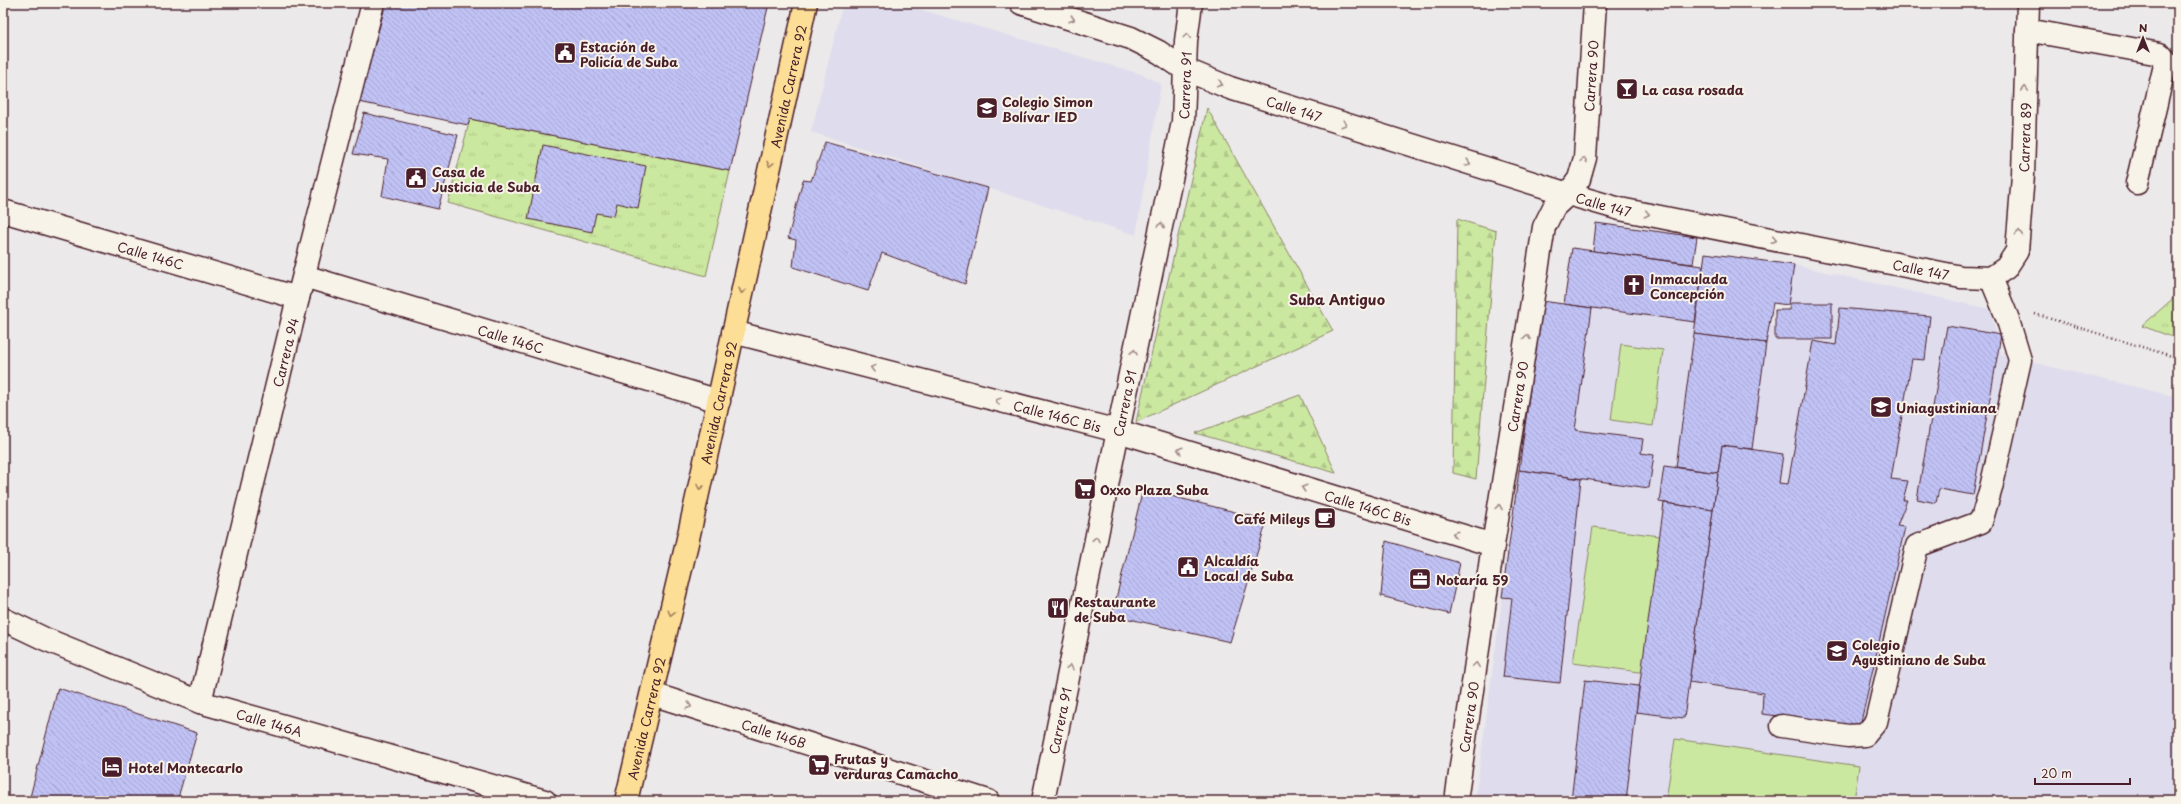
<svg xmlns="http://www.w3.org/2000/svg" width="2181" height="804" font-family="'Playpen Sans',sans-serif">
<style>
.built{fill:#dfdded}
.grass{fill:url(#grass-tufts);stroke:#8a8466}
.forest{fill:url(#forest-firs);stroke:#8a8466}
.pitch{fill:#cbe8a0;stroke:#8a8466}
.building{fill:url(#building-back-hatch);stroke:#4a1f2b}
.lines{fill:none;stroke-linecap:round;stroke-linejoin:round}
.minor-casing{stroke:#4a1f2b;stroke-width:25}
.major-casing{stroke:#4a1f2b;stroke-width:25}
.path{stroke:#4a1f2b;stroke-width:2.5;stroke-dasharray:1 3;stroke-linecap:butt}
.minor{stroke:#f7f3e8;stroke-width:22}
.major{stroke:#fcde96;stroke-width:22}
.oneway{stroke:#a0898a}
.oneway2{stroke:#a37e60}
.labels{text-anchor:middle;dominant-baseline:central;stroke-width:4;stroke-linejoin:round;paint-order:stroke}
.poi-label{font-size:13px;font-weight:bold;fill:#4a1f2b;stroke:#f7f3e8;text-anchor:start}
.street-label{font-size:13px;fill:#4a1f2b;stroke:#f7f3e8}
.neighbourhood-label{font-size:14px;font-weight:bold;fill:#4a1f2b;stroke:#f7f3e8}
</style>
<defs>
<pattern id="grass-tufts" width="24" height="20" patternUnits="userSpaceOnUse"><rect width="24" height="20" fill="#cbe8a0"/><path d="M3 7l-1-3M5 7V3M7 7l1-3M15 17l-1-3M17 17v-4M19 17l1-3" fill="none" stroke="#b0c78a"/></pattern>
<pattern id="forest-firs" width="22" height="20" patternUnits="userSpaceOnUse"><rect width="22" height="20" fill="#cbe8a0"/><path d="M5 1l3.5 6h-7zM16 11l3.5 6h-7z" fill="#b0c78a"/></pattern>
<pattern id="building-back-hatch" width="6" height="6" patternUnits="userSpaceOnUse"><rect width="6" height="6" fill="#c0c2f4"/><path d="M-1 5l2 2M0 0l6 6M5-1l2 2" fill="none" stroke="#a6a6d1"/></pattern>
</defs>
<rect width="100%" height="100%" fill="#ece9ea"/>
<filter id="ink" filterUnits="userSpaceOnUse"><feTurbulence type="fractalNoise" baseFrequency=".025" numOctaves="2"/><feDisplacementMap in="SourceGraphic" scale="8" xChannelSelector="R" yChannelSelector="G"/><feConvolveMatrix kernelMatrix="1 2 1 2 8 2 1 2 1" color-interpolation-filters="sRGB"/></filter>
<g filter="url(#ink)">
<!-- built -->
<g class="built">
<polygon points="843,3 898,3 1144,75 1161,84 1136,235 811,132"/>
<polygon points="1794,265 1990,309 2002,355 2178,397 2178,801 1475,801 1542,301 1785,326"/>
</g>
<!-- grass -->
<g class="grass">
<polygon points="470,119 730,171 706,276 448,203"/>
<polygon points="2178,294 2178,339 2142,326"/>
</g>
<!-- forest -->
<g class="forest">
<polygon points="1207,108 1333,331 1136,422"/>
<polygon points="1457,219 1496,231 1476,479 1453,473"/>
<polygon points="1300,395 1336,473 1195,433"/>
</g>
<!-- pitch -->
<g class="pitch">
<polygon points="1621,344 1663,350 1653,426 1611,420"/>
<polygon points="1593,527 1666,537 1647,673 1573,663"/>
<polygon points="1675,739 1859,766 1854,801 1666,801"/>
</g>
<!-- building -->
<g class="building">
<polygon points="386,3 769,3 730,171 470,119 468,125 359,102"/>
<polygon points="364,113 458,135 438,209 382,196 388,159 353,154"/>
<polygon points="825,142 988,188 965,284 882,253 868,291 793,267 796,240 788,238 803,180 811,181"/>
<polygon points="543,145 646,166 638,208 617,203 614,216 596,213 592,232 528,219"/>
<polygon points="1596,223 1697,237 1693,264 1593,251"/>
<polygon points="1572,248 1703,266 1695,322 1564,304"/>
<polygon points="1705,253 1794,265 1788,305 1773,303 1766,343 1694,334"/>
<polygon points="1542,301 1592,308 1575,430 1643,439 1641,453 1654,455 1649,488 1519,470"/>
<polygon points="1790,303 1832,303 1832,339 1775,339 1775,310 1790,310"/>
<polygon points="1840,308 1930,316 1925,360 1912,359 1891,479 1908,481 1903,500 1907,500 1897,526 1905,527 1860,726 1762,714 1763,693 1689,682 1722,445 1783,454 1779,483 1788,484 1813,341 1836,345"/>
<polygon points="1947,326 2001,335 1973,495 1939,489 1936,503 1917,499"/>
<polygon points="1694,334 1766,343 1752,449 1722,445 1718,473 1676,467"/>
<polygon points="1664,466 1718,473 1713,510 1659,502"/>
<polygon points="1519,470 1581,479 1560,683 1503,677 1512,598 1502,597"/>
<polygon points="1143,489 1267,520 1230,642 1112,615"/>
<polygon points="1664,503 1713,510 1684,718 1636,712"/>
<polygon points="1386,541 1460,563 1449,614 1381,596"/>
<polygon points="1585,680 1639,686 1626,801 1571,801"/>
<polygon points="58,688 197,733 177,801 29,801"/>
</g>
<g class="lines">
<!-- minor casing -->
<g class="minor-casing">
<g id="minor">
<path id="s1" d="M 1021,3 L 1131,38 L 1159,52 L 1184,69 L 1230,88 L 1568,194 L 1620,209 L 1961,277 L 1991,278 L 2006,268 L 2017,251 L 2023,175 L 2028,3"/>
<polyline points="2027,30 2160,54 2166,61 2137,183"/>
<path id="s2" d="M 3,211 L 298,298"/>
<path id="s3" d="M 304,276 L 719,401"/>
<path id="s4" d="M 733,332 L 1118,431 L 1493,545"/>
<path id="s5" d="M 3,619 L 45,639 L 200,702 L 545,801"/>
<path id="s6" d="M 652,694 L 988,801"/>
<path id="s7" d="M 200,702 L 298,298 L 373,3"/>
<polyline points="1782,726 1848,736 1865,735 1876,722 1917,546 1981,522 1991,488 2020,360 2007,317 1991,278"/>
<path id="s8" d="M 1043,801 L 1118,431 L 1183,122 L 1186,41 L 1191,3"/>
<path id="s9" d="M 1456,801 L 1493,545 L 1544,227 L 1554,207 L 1568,194 L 1579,179 L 1585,158 L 1595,3"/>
</g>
</g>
<!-- major casing -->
<g class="major-casing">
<g id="major">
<path id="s10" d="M 626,801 L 687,543 L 806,3"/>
</g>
</g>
<!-- path -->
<polyline class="path" points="2035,314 2178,358"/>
<!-- minor -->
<use href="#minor" class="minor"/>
<!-- major -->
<use href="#major" class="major"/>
</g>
<!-- one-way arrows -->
<defs><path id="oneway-chevron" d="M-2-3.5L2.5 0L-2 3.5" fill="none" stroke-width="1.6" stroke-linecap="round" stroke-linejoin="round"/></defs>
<g class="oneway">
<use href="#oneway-chevron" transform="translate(1072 19) rotate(18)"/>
<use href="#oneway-chevron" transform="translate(1187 36) rotate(-83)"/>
<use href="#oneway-chevron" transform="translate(1220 84) rotate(20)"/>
<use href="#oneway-chevron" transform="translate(2025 89) rotate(-88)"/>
<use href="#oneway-chevron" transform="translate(1344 124) rotate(17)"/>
<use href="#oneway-chevron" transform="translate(1584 160) rotate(-79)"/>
<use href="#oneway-chevron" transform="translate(1468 163) rotate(17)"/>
<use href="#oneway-chevron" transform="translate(1647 214) rotate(12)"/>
<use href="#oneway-chevron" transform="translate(1161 225) rotate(-78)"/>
<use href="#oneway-chevron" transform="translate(2019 233) rotate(-85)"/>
<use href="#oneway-chevron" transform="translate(1774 240) rotate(11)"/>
<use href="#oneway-chevron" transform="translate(1527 337) rotate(-81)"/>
<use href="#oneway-chevron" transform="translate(1134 352) rotate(-78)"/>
<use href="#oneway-chevron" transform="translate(873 368) rotate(-165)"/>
<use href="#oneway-chevron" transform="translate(998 401) rotate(-165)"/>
<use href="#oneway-chevron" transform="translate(1180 450) rotate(-163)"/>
<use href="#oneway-chevron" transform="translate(1304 488) rotate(-163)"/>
<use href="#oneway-chevron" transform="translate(1499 507) rotate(-81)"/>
<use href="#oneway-chevron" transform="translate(1455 534) rotate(-163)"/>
<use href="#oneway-chevron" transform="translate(1096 539) rotate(-79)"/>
<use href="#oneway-chevron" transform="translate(1476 665) rotate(-82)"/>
<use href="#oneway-chevron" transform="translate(1070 667) rotate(-79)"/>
<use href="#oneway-chevron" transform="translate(689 706) rotate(18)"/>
</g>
<g class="oneway2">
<use href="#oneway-chevron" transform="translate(770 164) rotate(102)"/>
<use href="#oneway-chevron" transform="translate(742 291) rotate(103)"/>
<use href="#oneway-chevron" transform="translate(700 487) rotate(102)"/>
<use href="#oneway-chevron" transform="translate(671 613) rotate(103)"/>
</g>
</g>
<!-- icons -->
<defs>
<g id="civic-square" transform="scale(1.15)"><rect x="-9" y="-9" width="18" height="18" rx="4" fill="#4a1f2b" stroke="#f7f3e8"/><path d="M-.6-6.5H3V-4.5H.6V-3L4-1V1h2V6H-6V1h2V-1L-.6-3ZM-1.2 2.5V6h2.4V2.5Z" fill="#fff"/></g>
<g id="bar-square" transform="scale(1.15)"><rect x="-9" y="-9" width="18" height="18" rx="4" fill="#4a1f2b" stroke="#f7f3e8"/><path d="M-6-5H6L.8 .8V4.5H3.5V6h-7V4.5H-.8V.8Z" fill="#fff"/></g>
<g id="school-square" transform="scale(1.15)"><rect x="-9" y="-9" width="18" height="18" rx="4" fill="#4a1f2b" stroke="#f7f3e8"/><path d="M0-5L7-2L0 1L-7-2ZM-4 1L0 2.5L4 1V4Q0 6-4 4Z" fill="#fff"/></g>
<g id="church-square" transform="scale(1.15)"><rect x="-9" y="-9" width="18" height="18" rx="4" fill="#4a1f2b" stroke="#f7f3e8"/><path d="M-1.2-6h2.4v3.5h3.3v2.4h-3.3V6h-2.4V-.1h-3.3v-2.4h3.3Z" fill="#fff"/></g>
<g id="university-square" transform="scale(1.15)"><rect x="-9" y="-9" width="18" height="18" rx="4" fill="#4a1f2b" stroke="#f7f3e8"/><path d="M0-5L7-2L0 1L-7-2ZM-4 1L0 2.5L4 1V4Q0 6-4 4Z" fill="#fff"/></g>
<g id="supermarket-square" transform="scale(1.15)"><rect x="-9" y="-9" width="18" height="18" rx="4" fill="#4a1f2b" stroke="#f7f3e8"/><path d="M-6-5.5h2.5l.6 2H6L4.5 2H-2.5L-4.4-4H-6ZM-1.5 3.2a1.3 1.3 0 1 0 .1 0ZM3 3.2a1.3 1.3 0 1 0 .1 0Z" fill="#fff"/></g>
<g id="cafe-square" transform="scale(1.15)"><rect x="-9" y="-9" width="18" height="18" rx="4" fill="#4a1f2b" stroke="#f7f3e8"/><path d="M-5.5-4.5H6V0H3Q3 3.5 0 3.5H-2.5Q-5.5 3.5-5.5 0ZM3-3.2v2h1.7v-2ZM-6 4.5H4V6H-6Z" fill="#fff"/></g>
<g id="office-square" transform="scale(1.15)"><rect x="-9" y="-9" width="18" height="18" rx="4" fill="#4a1f2b" stroke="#f7f3e8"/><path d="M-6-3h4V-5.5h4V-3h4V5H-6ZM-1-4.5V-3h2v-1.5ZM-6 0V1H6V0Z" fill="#fff"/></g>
<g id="restaurant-square" transform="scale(1.15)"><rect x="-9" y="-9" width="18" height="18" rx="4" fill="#4a1f2b" stroke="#f7f3e8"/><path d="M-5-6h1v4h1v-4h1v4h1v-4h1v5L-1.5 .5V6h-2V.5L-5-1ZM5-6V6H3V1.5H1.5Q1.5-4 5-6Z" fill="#fff"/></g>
<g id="hotel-square" transform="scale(1.15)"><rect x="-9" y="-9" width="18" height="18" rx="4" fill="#4a1f2b" stroke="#f7f3e8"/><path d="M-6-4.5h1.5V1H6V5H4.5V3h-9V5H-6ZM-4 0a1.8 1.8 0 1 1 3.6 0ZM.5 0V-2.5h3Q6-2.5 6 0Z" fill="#fff"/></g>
</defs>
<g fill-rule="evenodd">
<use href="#civic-square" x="565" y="53"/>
<use href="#bar-square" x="1627" y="89"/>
<use href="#school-square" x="987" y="108"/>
<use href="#civic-square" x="416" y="178"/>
<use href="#church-square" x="1634" y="285"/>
<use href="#university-square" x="1881" y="407"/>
<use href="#supermarket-square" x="1085" y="489"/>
<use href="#cafe-square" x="1325" y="518"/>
<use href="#civic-square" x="1188" y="567"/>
<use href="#office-square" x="1420" y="579"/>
<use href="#restaurant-square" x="1058" y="608"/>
<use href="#school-square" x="1837" y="651"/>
<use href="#supermarket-square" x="819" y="765"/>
<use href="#hotel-square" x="112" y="767"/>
</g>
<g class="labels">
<!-- poi labels -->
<g class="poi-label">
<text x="580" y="46">Estación de<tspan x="580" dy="15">Policía de Suba</tspan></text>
<text x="1642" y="89">La casa rosada</text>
<text x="1002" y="101">Colegio Simon<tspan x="1002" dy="15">Bolívar IED</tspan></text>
<text x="432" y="171">Casa de<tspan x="432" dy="15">Justicia de Suba</tspan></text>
<text x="1650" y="278">Inmaculada<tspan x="1650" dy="15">Concepción</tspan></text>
<text x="1896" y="407">Uniagustiniana</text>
<text x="1100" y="489">Oxxo Plaza Suba</text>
<text x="1310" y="518" text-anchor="end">Café Mileys</text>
<text x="1204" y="560">Alcaldía<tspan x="1204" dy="15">Local de Suba</tspan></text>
<text x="1436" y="579">Notaría 59</text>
<text x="1074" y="601">Restaurante<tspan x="1074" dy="15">de Suba</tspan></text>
<text x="1852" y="644">Colegio<tspan x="1852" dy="15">Agustiniano de Suba</tspan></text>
<text x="834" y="758">Frutas y<tspan x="834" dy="15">verduras Camacho</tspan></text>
<text x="128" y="767">Hotel Montecarlo</text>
</g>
<!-- street labels -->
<g class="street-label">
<text stroke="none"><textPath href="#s9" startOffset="745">Carrera 90</textPath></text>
<text stroke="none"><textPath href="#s8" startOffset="730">Carrera 91</textPath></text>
<text stroke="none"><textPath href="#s10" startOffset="733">Avenida Carrera 92</textPath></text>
<text stroke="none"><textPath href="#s1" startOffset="294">Calle 147</textPath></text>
<text stroke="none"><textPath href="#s1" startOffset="1165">Carrera 89</textPath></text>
<text stroke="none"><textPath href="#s1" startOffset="618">Calle 147</textPath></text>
<text stroke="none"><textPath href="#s2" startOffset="154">Calle 146C</textPath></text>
<text stroke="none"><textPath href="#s1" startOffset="942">Calle 147</textPath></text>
<text stroke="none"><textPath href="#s3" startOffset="216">Calle 146C</textPath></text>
<text stroke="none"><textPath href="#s7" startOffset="360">Carrera 94</textPath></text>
<text stroke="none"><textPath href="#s9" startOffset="409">Carrera 90</textPath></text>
<text stroke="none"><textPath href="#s10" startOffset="409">Avenida Carrera 92</textPath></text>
<text stroke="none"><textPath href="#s8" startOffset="406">Carrera 91</textPath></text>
<text stroke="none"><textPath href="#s4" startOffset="335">Calle 146C Bis</textPath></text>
<text stroke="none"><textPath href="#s4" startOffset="659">Calle 146C Bis</textPath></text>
<text stroke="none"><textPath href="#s9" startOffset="85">Carrera 90</textPath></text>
<text stroke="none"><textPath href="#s10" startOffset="85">Avenida Carrera 92</textPath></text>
<text stroke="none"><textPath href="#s8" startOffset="82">Carrera 91</textPath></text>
<text stroke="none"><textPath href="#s5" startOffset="286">Calle 146A</textPath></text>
<text stroke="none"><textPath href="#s6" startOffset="128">Calle 146B</textPath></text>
</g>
<!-- neighbourhood labels -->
<g class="neighbourhood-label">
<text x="1337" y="299">Suba Antiguo</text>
</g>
</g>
<!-- margin -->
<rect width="2181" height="804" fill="none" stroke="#f7f3e8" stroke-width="16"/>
<rect x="8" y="8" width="2165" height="788" fill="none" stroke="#4a1f2b" stroke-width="1.5" filter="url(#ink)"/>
<!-- north arrow -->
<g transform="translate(2143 38)" stroke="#f7f3e8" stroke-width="3" paint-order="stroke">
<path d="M0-3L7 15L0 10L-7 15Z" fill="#4a1f2b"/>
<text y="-6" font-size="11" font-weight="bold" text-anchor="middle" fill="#4a1f2b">N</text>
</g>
<!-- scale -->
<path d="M2035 778v6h95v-6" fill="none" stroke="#4a1f2b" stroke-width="2"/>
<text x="2041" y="778" font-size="12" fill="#4a1f2b" stroke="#f7f3e8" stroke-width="3" paint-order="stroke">20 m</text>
</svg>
